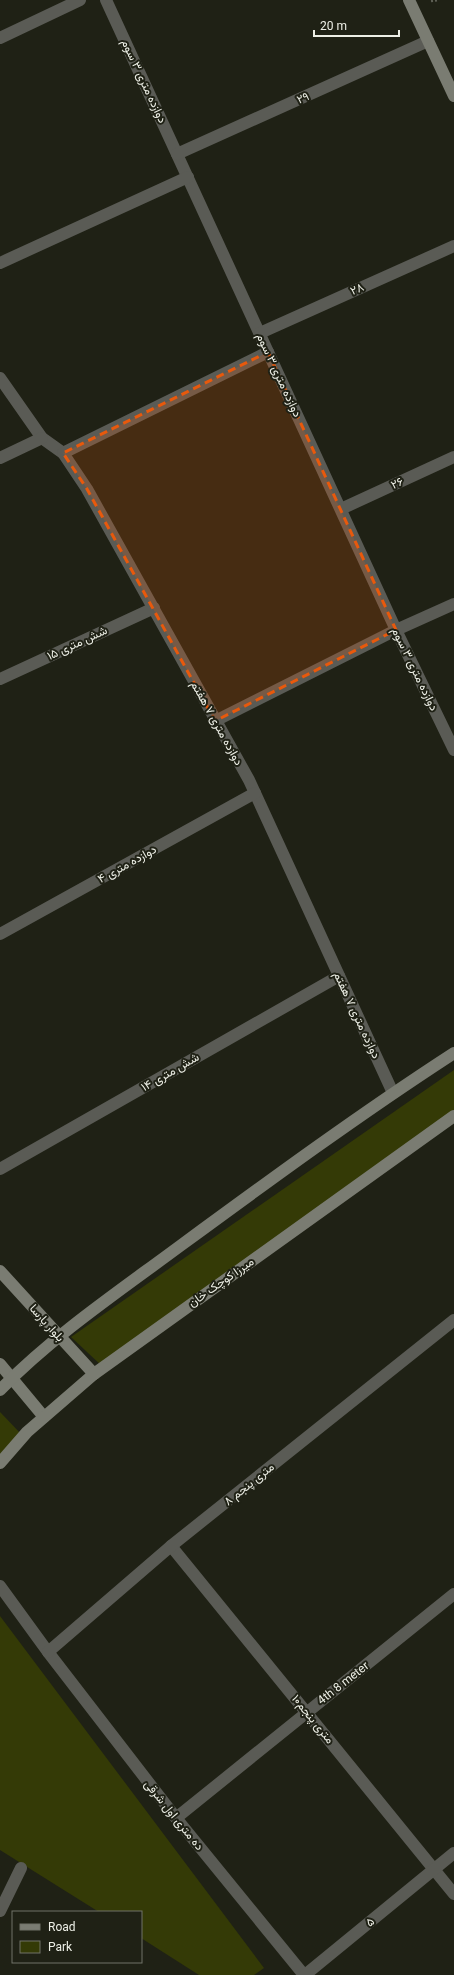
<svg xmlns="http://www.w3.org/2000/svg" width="454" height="1975" font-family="Roboto,Vazirmatn,sans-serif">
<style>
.green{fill:#343a06}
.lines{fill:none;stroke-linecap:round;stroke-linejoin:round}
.path{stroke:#5f6156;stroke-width:2.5;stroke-dasharray:2 2;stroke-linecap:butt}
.street{stroke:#5a5b55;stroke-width:12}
.secondary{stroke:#7a7c72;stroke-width:12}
.marked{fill:#e8590c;fill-opacity:0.2;stroke:#e8590c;stroke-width:3;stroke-dasharray:8 5;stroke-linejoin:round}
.labels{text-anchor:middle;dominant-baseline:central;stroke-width:4;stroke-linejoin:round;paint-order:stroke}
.street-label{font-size:12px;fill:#edefe6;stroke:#1f2115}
</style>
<rect width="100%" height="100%" fill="#1f2115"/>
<!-- green -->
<g class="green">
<polygon points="454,1070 454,1110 261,1254 103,1367 71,1337"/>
<polygon points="0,1412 23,1436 0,1463"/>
<polygon points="0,1616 264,1968 254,1975 199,1975 141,1938 141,1912 99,1912 0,1850"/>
</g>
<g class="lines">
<!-- path -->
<polyline class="path" points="431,1 439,0"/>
<!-- street -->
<g class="street">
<polyline points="106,0 396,630 454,750"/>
<polyline points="0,38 80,0"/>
<polyline points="177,154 428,41"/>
<polyline points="0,263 188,177"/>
<polyline points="260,333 454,246"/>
<polyline points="0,378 42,438 63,453 87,489 249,780 393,1093"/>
<polyline points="63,453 268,352"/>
<polyline points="0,458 42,438"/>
<polyline points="341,509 454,457"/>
<polyline points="0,679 154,608"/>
<polyline points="215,721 396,630 454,604"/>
<polyline points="0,934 255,793"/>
<polyline points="0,1169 339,976"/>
<polyline points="171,1546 454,1894"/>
<polyline points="0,1586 48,1652 176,1818 304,1975"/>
<polyline points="48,1652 171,1546 454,1320"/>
<polyline points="176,1818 454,1594"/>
<polyline points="0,1911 21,1868"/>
<polyline points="305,1975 454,1853"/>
</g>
<!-- secondary -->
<g class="secondary">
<polyline points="409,0 454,96"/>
<polyline points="0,1271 94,1374"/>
<polyline points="0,1364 44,1417"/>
<path d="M 0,1390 C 54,1335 118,1292 180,1246 C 270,1180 360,1114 454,1053"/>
<polyline points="0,1463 27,1432 94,1374 454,1116"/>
</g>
</g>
<!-- marked area -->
<path class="marked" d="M 268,352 L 396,630 L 215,721 L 87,489 L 63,453 Z"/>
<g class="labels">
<!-- street labels -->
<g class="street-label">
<text transform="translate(144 81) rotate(65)">دوازده متری ۳ سوم</text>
<text transform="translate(303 98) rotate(-24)">۲۹</text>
<text transform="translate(357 289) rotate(-24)">۲۸</text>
<text transform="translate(279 375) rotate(65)">دوازده متری ۳ سوم</text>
<text transform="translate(397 483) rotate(-25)">۲۶</text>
<text transform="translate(77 643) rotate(-25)">شش متری ۱۵</text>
<text transform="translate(415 669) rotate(64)">دوازده متری ۳ سوم</text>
<text transform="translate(217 723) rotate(61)">دوازده متری ۷ هفتم</text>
<text transform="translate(127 864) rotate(-29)">دوازده متری ۴</text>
<text transform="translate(357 1015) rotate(65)">دوازده متری ۷ هفتم</text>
<text transform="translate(170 1072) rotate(-30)">شش متری ۱۴</text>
<text transform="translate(221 1282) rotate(-35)">میرزا کوچک خان</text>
<text transform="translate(47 1323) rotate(48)">بلوار پارسا</text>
<text transform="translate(249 1484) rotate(-39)">۸ متری پنجم</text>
<text transform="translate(343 1683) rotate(-38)">4th 8 meter</text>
<text transform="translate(313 1719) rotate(51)">۱۰متری پنجم</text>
<text transform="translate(174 1815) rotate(51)">ده متری اول شرقی</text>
<text transform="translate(370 1922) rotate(-39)">۵</text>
</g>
</g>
<!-- legend -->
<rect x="12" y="1911" width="130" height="52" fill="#1f2115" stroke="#717369"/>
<rect x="20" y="1924" width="20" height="6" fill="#7a7c72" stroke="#717369"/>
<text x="48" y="1931" font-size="12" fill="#edefe6">Road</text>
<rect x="20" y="1941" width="20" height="12" fill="#343a06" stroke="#717369"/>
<text x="48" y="1951" font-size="12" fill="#edefe6">Park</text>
<!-- scale -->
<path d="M314 30v6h85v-6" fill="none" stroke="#edefe6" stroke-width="2"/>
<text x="320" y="30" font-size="12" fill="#edefe6" stroke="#1f2115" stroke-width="3" paint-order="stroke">20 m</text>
</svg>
